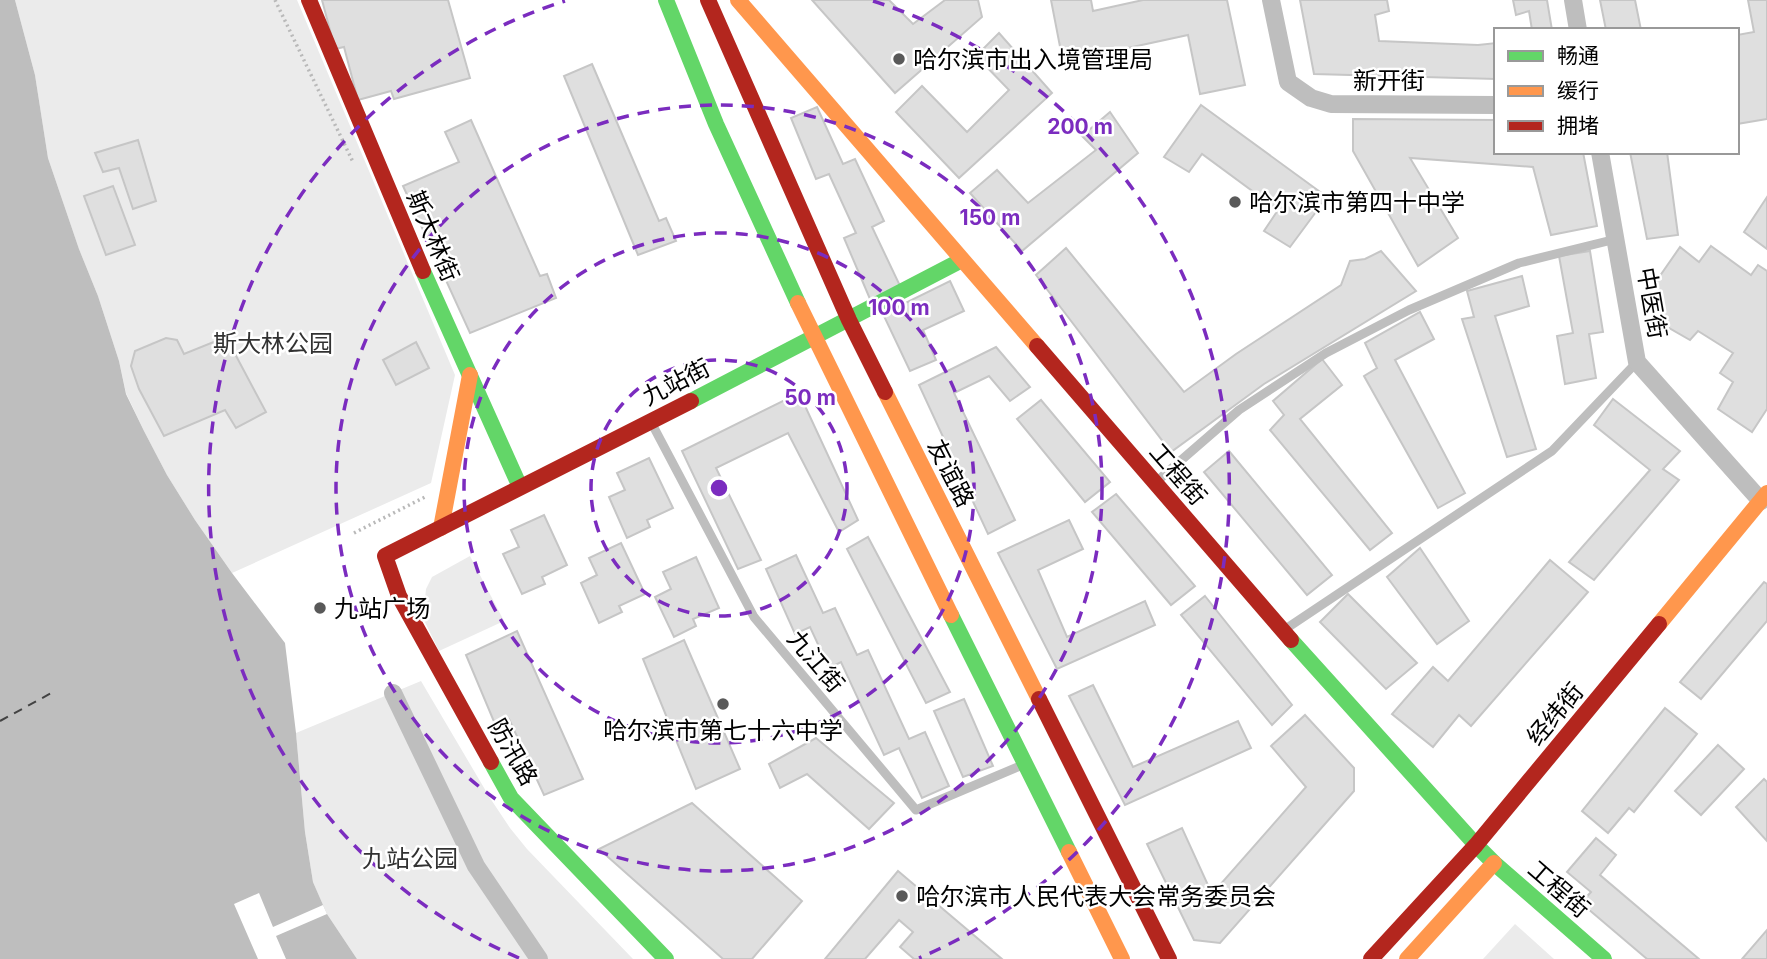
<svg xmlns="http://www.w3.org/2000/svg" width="1767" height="959" font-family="Inter,'Noto Sans SC',sans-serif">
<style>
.green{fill:#ebebeb}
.water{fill:#bebebe}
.pier{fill:#fff}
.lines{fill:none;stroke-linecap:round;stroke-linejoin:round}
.ferry{stroke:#434343;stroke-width:2;stroke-dasharray:9 7;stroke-linecap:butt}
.building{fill:#dfdfdf;stroke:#c6c6c6;stroke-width:2}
.path{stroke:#b9b9b9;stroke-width:3.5;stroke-dasharray:2 3.5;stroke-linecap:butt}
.lane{stroke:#bebebe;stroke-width:9}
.street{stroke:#bebebe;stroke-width:18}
.fast{stroke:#63d668;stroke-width:16}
.slow{stroke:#ff974d;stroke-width:16}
.jam{stroke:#b3261e;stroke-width:16}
.ring{fill:none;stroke:#7b2cbf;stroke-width:3.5;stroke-dasharray:12 9}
.poi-dot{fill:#595959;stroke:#fff;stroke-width:2.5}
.labels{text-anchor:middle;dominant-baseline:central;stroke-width:5;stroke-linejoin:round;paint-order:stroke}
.poi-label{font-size:24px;fill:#000;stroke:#fff;text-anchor:start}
.street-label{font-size:24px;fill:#000;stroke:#fff}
.park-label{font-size:24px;fill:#323232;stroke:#fff}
.centre{fill:#7b2cbf;stroke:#fff;stroke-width:3.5}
.ring-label{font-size:21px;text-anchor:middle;font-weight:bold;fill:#7b2cbf;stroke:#fff;stroke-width:5;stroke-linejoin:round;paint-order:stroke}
</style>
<rect width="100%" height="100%" fill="#fff"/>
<!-- green -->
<g class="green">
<polygon points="15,0 297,0 455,375 431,483 232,573 195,520 167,475 144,431 126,393 119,361 98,296 79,249 48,158 35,75"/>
<polygon points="470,556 504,621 439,651 423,618 426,589 432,577"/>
<polygon points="421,681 490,798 510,828 527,849 633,959 357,959 327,914 313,882 305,832 296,733"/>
<polygon points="1515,924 1554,959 1483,959"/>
</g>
<!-- water -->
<polygon class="water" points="0,0 15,0 35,75 48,158 79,249 98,296 119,361 126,394 144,431 167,475 195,520 232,573 285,643 296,733 305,832 313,882 327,914 357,959 0,959"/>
<!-- pier -->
<polygon class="pier" points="259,893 273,927 323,905 327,914 276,936 286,959 258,959 234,904"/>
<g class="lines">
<!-- ferry -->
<polyline class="ferry" points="0,721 55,691"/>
</g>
<!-- building -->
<g class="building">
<polygon points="322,0 448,0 470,78 394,99 391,91 358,100 344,47 335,49"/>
<polygon points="812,0 889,0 913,24 945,0 978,0 982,17 895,93"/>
<polygon points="1051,0 1091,0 1093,11 1143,0 1227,0 1245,85 1200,94 1188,35 1063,62"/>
<polygon points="1300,0 1387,0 1389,11 1375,15 1379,41 1478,45 1496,43 1496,79 1314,74"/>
<polygon points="1513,0 1547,0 1552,30 1532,30 1529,11 1516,15"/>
<polygon points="1600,0 1635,0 1641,30 1606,30"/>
<polygon points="1748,0 1767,0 1767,119 1737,124 1737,35 1754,32"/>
<polygon points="999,33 1052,93 959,178 896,112 922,86 967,132 1009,90 976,56"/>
<polygon points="592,64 659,221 666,218 676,241 638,255 564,76"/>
<polygon points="1201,105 1327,197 1290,247 1264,231 1278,210 1202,154 1189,172 1164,157"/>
<polygon points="817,107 843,164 855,159 884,221 872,227 902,290 873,306 844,238 856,233 829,174 816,179 791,118"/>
<polygon points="1110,112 1138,153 1022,251 970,193 997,170 1028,203 1096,150 1082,136"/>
<polygon points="1353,119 1496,120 1496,152 1583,152 1597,226 1551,235 1533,167 1410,158 1458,238 1418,266 1353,151"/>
<polygon points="471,120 540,276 547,274 556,298 470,333 403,186 459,162 445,132"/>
<polygon points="138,140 156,201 133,209 119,168 103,172 95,153"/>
<polygon points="1630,152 1667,152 1678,235 1647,239"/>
<polygon points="113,186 135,245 106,255 84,196"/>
<polygon points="1767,197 1767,249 1744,232"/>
<polygon points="1711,246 1751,275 1758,265 1767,271 1767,409 1752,432 1718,409 1733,382 1720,373 1733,353 1698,331 1690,340 1664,325 1660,309 1655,283 1680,247 1699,262"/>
<polygon points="1066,248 1184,392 1236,354 1341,285 1350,261 1365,259 1381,251 1416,291 1264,384 1171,452 1036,275"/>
<polygon points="1590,251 1603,332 1589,334 1596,378 1565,384 1557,336 1573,333 1559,256"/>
<polygon points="1522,276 1529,306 1495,316 1536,449 1507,457 1462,319 1474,317 1467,291"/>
<polygon points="950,281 964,311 923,330 936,360 910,371 883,314"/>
<polygon points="1420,312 1434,339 1395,360 1465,493 1438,508 1364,376 1377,368 1365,343"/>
<polygon points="226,337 266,412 236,428 225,410 164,436 139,389 131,366 135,351 166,338 177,340 184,354"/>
<polygon points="416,342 429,368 396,385 383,360"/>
<polygon points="996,347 1030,387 1010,401 989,376 954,393 1015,520 988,534 919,385"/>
<polygon points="1322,359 1342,385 1300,419 1392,533 1370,550 1270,430 1284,415 1273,401"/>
<polygon points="799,393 858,520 839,532 788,433 716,468 761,560 738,569 682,451"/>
<polygon points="1613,399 1680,451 1663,469 1679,480 1594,580 1569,562 1650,470 1594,425"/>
<polygon points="1041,400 1110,482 1085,502 1017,419"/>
<polygon points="1229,451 1332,575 1307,595 1204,472"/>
<polygon points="649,458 673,508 647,520 650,527 627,538 609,497 625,490 617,473"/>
<polygon points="1116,494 1195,586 1171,605 1092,512"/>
<polygon points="544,515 567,565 542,577 545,584 522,594 503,554 519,547 511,530"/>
<polygon points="1069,520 1083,549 1038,570 1067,637 1145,601 1155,625 1057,669 998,553"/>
<polygon points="868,537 950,692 926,703 847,549"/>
<polygon points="621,543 645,594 619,606 622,612 599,623 581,583 597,575 589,558"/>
<polygon points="1420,548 1469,621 1437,644 1387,577"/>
<polygon points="796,555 823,613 835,608 857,655 868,650 909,739 925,732 949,786 922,798 899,748 884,755 841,662 829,668 810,627 795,634 766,569"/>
<polygon points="696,557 719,608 693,619 696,626 674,637 655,597 671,589 663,572"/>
<polygon points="1550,560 1588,592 1471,726 1459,715 1433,747 1392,714 1433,667 1448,681"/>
<polygon points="1764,582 1767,584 1767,621 1701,699 1680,682"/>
<polygon points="1348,594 1417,663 1386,689 1320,622"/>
<polygon points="1205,596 1292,705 1272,725 1181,615"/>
<polygon points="517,631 583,779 544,795 509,719 495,724 466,655"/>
<polygon points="684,640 740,769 696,789 643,659"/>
<polygon points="1093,685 1133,767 1238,721 1251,748 1125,805 1069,696"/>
<polygon points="964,699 993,766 963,777 934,711"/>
<polygon points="1665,708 1697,734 1634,812 1629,808 1608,833 1582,811"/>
<polygon points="1305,715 1354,768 1354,791 1220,943 1194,940 1147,844 1182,828 1212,894 1306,787 1271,746"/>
<polygon points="816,738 894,803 869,829 807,774 780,788 769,764"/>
<polygon points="1718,745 1744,769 1701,815 1675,791"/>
<polygon points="1764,779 1767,782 1767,841 1736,807"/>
<polygon points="692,803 802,901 752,959 723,959 599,849"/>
<polygon points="1596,838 1616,855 1600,875 1699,959 1647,959 1581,903 1591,892 1567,872"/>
<polygon points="898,871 1002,959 914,959 900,947 913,932 899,920 865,959 825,959"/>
<polygon points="1767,930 1767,959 1742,959"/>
</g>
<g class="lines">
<!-- path -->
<g class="path">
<polyline points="275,0 353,162"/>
<polyline points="354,533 427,496"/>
</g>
<!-- lane -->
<g class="lane">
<polyline points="651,422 754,617 916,810 1020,766"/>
<polyline points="1156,482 1239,410 1326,353 1409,310 1519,263 1616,239"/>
<polyline points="1284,630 1552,451 1637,362"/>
</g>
<!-- street -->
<g class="street">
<polyline points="1271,0 1288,82 1311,98 1331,104 1496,105"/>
<polyline points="1573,0 1578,30"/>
<polyline points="1600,152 1637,362 1761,501"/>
<polyline points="393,693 476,866 539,959"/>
</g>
<!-- fast -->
<g class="fast">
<polyline points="666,0 716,124 798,303"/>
<polyline points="423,271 520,487"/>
<polyline points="691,401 962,260"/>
<polyline points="951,615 1069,852"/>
<polyline points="1291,640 1476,845 1494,863 1604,959"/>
<polyline points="491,762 511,798 666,959"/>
</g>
<!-- slow -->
<g class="slow">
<polyline points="738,0 1037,346"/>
<polyline points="798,303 951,615"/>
<polyline points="885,392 1039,699"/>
<polyline points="441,528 470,375"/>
<polyline points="1659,624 1767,493"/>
<polyline points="1069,852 1122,959"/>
<polyline points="1407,959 1494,863"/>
</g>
<!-- jam -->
<g class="jam">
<polyline points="309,0 423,271"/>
<polyline points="708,0 849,320 885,392"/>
<polyline points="1037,346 1291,640"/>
<polyline points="1039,699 1169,959"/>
<polyline points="491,762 399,596 385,556 691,401"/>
<polyline points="1371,959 1476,845 1659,624"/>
</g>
</g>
<!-- distance rings -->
<g class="ring">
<circle cx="719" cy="488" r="128"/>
<circle cx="719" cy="488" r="255"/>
<circle cx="719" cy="488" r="383"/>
<path d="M519 958A511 511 0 0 1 565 1M873 1A511 511 0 0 1 919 958"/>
</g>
<!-- markers -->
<g class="poi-dot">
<circle cx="899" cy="59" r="7"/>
<circle cx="1235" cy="202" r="7"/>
<circle cx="320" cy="608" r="7"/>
<circle cx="723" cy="704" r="7"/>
<circle cx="902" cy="896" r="7"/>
</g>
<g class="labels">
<!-- poi labels -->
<g class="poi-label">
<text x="913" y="59">哈尔滨市出入境管理局</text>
<text x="1249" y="202">哈尔滨市第四十中学</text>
<text x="334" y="608">九站广场</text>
<text x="723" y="730" text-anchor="middle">哈尔滨市第七十六中学</text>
<text x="916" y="896">哈尔滨市人民代表大会常务委员会</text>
</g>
<!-- street labels -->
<g class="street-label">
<text x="1389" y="80">新开街</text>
<text transform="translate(433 236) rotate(67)">斯大林街</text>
<text transform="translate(1652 303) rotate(80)">中医街</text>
<text transform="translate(676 382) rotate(-27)">九站街</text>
<text transform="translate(951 473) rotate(63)">友谊路</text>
<text transform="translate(1178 474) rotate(49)">工程街</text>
<text transform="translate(816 661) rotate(50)">九江街</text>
<text transform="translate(1555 714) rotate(-50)">经纬街</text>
<text transform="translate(513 752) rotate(60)">防汛路</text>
<text transform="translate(1559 889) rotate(41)">工程街</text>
</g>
<!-- park labels -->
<g class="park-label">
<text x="273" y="343">斯大林公园</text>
<text x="410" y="858">九站公园</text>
</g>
</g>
<circle cx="719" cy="488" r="10" class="centre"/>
<g class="ring-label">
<text x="1080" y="134">200 m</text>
<text x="990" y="225">150 m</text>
<text x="899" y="315">100 m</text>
<text x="810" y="405">50 m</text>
</g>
<!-- legend -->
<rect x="1494" y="28" width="245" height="126" fill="#ffffff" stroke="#999999" stroke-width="2"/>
<rect x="1508" y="51" width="35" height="10" fill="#63d668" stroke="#999999" stroke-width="2"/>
<text x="1557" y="63" font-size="21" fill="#000000">畅通</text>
<rect x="1508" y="86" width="35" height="10" fill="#ff974d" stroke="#999999" stroke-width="2"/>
<text x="1557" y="98" font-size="21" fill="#000000">缓行</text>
<rect x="1508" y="121" width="35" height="10" fill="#b3261e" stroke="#999999" stroke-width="2"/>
<text x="1557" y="133" font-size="21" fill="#000000">拥堵</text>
</svg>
